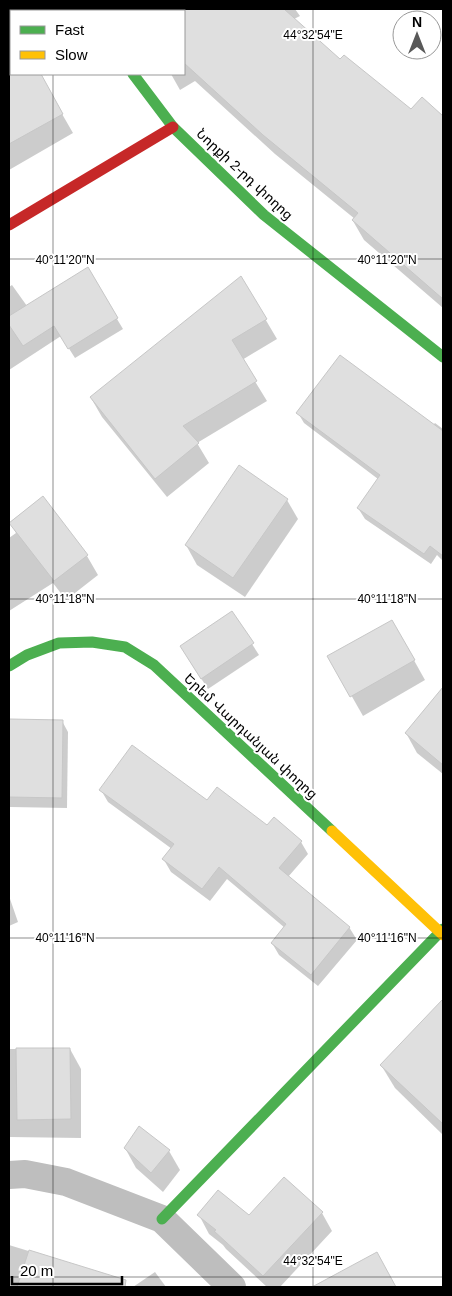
<svg xmlns="http://www.w3.org/2000/svg" width="452" height="1296" font-family="Arial,'Noto Sans Armenian',sans-serif">
<style>
.shadow{fill:#0003}
.building{fill:#dfdfdf;stroke:#c7c7c7}
.lines{fill:none;stroke-linecap:round;stroke-linejoin:round}
.street{stroke:#bebebe;stroke-width:28}
.fast{stroke:#4caf50;stroke-width:11}
.slow{stroke:#ffc107;stroke-width:11}
.jam{stroke:#c62828;stroke-width:11}
.ticks{fill:none;stroke:#000;stroke-width:1;stroke-opacity:0.45}
.labels{text-anchor:middle;dominant-baseline:central;stroke-width:4;stroke-linejoin:round;paint-order:stroke}
.street-label{font-size:14px;fill:#000;stroke:#fff}
.ticks-label{font-size:12px;text-anchor:middle;fill:#000;stroke:#fff;stroke-width:4;stroke-linejoin:round;paint-order:stroke}
</style>
<rect width="100%" height="100%" fill="#fff"/>
<!-- shadow -->
<g class="shadow">
<polygon points="119,9 295,9 300,16 294,19 340,61 411,111 416,105 443,129 443,308 364,240 353,221 355,219 275,154 195,81 180,90 171,74 184,74 184,11 120,11"/>
<polygon points="11,72 11,74 39,74 73,133 9,170 9,73"/>
<polygon points="87,269 123,329 75,358 61,336 9,370 9,287 12,285 27,306"/>
<polygon points="241,278 277,339 242,360 267,401 197,443 209,463 167,497 102,417 91,398"/>
<polygon points="298,413 433,425 435,423 443,429 443,561 437,555 431,564 365,519 358,508 378,479 304,423"/>
<polygon points="43,497 87,556 98,575 66,600 53,583 9,611 9,538 16,533 10,522"/>
<polygon points="287,500 298,519 245,597 197,565 186,545"/>
<polygon points="232,613 259,655 208,689 187,657"/>
<polygon points="392,621 425,680 363,716 329,656"/>
<polygon points="443,701 443,774 417,753 406,733"/>
<polygon points="9,720 62,721 68,732 67,808 10,807 9,804"/>
<polygon points="101,790 208,802 267,826 274,819 301,842 308,854 288,877 349,927 357,940 318,986 279,955 272,943 285,928 227,879 210,901 171,872 164,860 172,849 108,802"/>
<polygon points="9,896 18,922 9,926"/>
<polygon points="438,1007 443,1012 443,1135 395,1088 381,1065"/>
<polygon points="9,1049 70,1049 81,1069 81,1138 9,1137"/>
<polygon points="125,1148 169,1151 180,1170 163,1192 136,1168"/>
<polygon points="322,1213 332,1231 280,1287 267,1287 226,1249 223,1245 209,1234 199,1215 249,1217"/>
<polygon points="9,1245 84,1268 95,1287 9,1287"/>
<polygon points="376,1254 395,1287 315,1287"/>
<polygon points="155,1272 166,1287 133,1287"/>
</g>
<!-- building -->
<g class="building">
<polygon points="184,9 284,9 340,59 344,55 411,109 422,97 443,116 443,299 352,220 358,213 263,135 184,63"/>
<polygon points="9,74 41,74 63,114 9,144"/>
<polygon points="88,267 118,318 68,349 54,326 23,346 9,325 9,316"/>
<polygon points="241,276 267,319 232,340 257,381 183,426 199,443 155,479 90,397"/>
<polygon points="340,355 443,431 443,556 430,546 424,554 357,508 380,475 296,413"/>
<polygon points="239,465 288,499 233,578 185,545"/>
<polygon points="43,496 88,555 54,581 9,523"/>
<polygon points="232,611 254,643 201,679 180,646"/>
<polygon points="392,620 415,660 350,697 327,656"/>
<polygon points="443,687 443,765 405,733"/>
<polygon points="9,719 63,720 62,798 9,797"/>
<polygon points="132,745 207,800 217,787 267,825 274,817 302,841 279,868 350,927 311,975 271,943 286,924 219,867 202,889 162,859 174,844 99,790"/>
<polygon points="443,999 443,1124 380,1065"/>
<polygon points="16,1048 70,1048 71,1119 17,1120"/>
<polygon points="139,1126 170,1150 151,1173 124,1148"/>
<polygon points="284,1177 323,1212 263,1276 214,1231 216,1230 197,1215 218,1190 249,1215"/>
<polygon points="29,1250 126,1280 125,1287 17,1287"/>
<polygon points="377,1252 396,1287 312,1287"/>
</g>
<g class="lines">
<!-- street -->
<polyline class="street" points="9,1175 25,1174 66,1182 162,1219 232,1287"/>
<!-- fast -->
<g class="fast">
<polyline points="95,9 96,11"/>
<polyline points="133,74 173,127 264,215 443,357"/>
<polyline points="9,666 27,655 59,643 92,642 125,647 154,665 332,831"/>
<polyline points="162,1219 443,929"/>
</g>
<!-- slow -->
<polyline class="slow" points="332,831 443,935"/>
<!-- jam -->
<polyline class="jam" points="9,225 173,127"/>
</g>
<!-- ticks -->
<path class="ticks" d="M 53,9 L 53,11M 313,9 L 313,1287M 53,74 L 53,1287M 9,259 L 443,259M 9,599 L 443,599M 9,938 L 443,938M 9,1277 L 443,1277"/>
<g class="labels">
<!-- street labels -->
<g class="street-label">
<text transform="translate(245 174) rotate(43)">Նորքի 2-րդ փողոց</text>
<text transform="translate(251 736) rotate(43)">Երեմ Վարդանյան փողոց</text>
</g>
</g>
<g class="ticks-label">
<text x="313" y="39">44°32'54"E</text>
<text x="65" y="264">40°11'20"N</text>
<text x="387" y="264">40°11'20"N</text>
<text x="65" y="603">40°11'18"N</text>
<text x="387" y="603">40°11'18"N</text>
<text x="65" y="942">40°11'16"N</text>
<text x="387" y="942">40°11'16"N</text>
<text x="313" y="1265">44°32'54"E</text>
</g>
<!-- border -->
<rect width="452" height="1296" fill="none" stroke="#000000" stroke-width="20"/>
<!-- legend -->
<rect x="10" y="10" width="175" height="65" fill="#ffffff" stroke="#999999"/>
<rect x="20" y="26" width="25" height="8" fill="#4caf50" stroke="#999999"/>
<text x="55" y="35" font-size="15" fill="#000000">Fast</text>
<rect x="20" y="51" width="25" height="8" fill="#ffc107" stroke="#999999"/>
<text x="55" y="60" font-size="15" fill="#000000">Slow</text>
<!-- north arrow -->
<g transform="translate(417 35)"><circle r="24" fill="#ffffff" stroke="#999999"/>
<path d="M0-4L9 19L0 12L-9 19Z" fill="#595959"/>
<text y="-8" font-size="14" font-weight="bold" text-anchor="middle" fill="#000000">N</text>
</g>
<!-- scale -->
<path d="M12 1276v8h110v-8" fill="none" stroke="#000000" stroke-width="2.5"/>
<text x="20" y="1276" font-size="15" fill="#000000" stroke="#ffffff" stroke-width="4" paint-order="stroke">20 m</text>
</svg>
